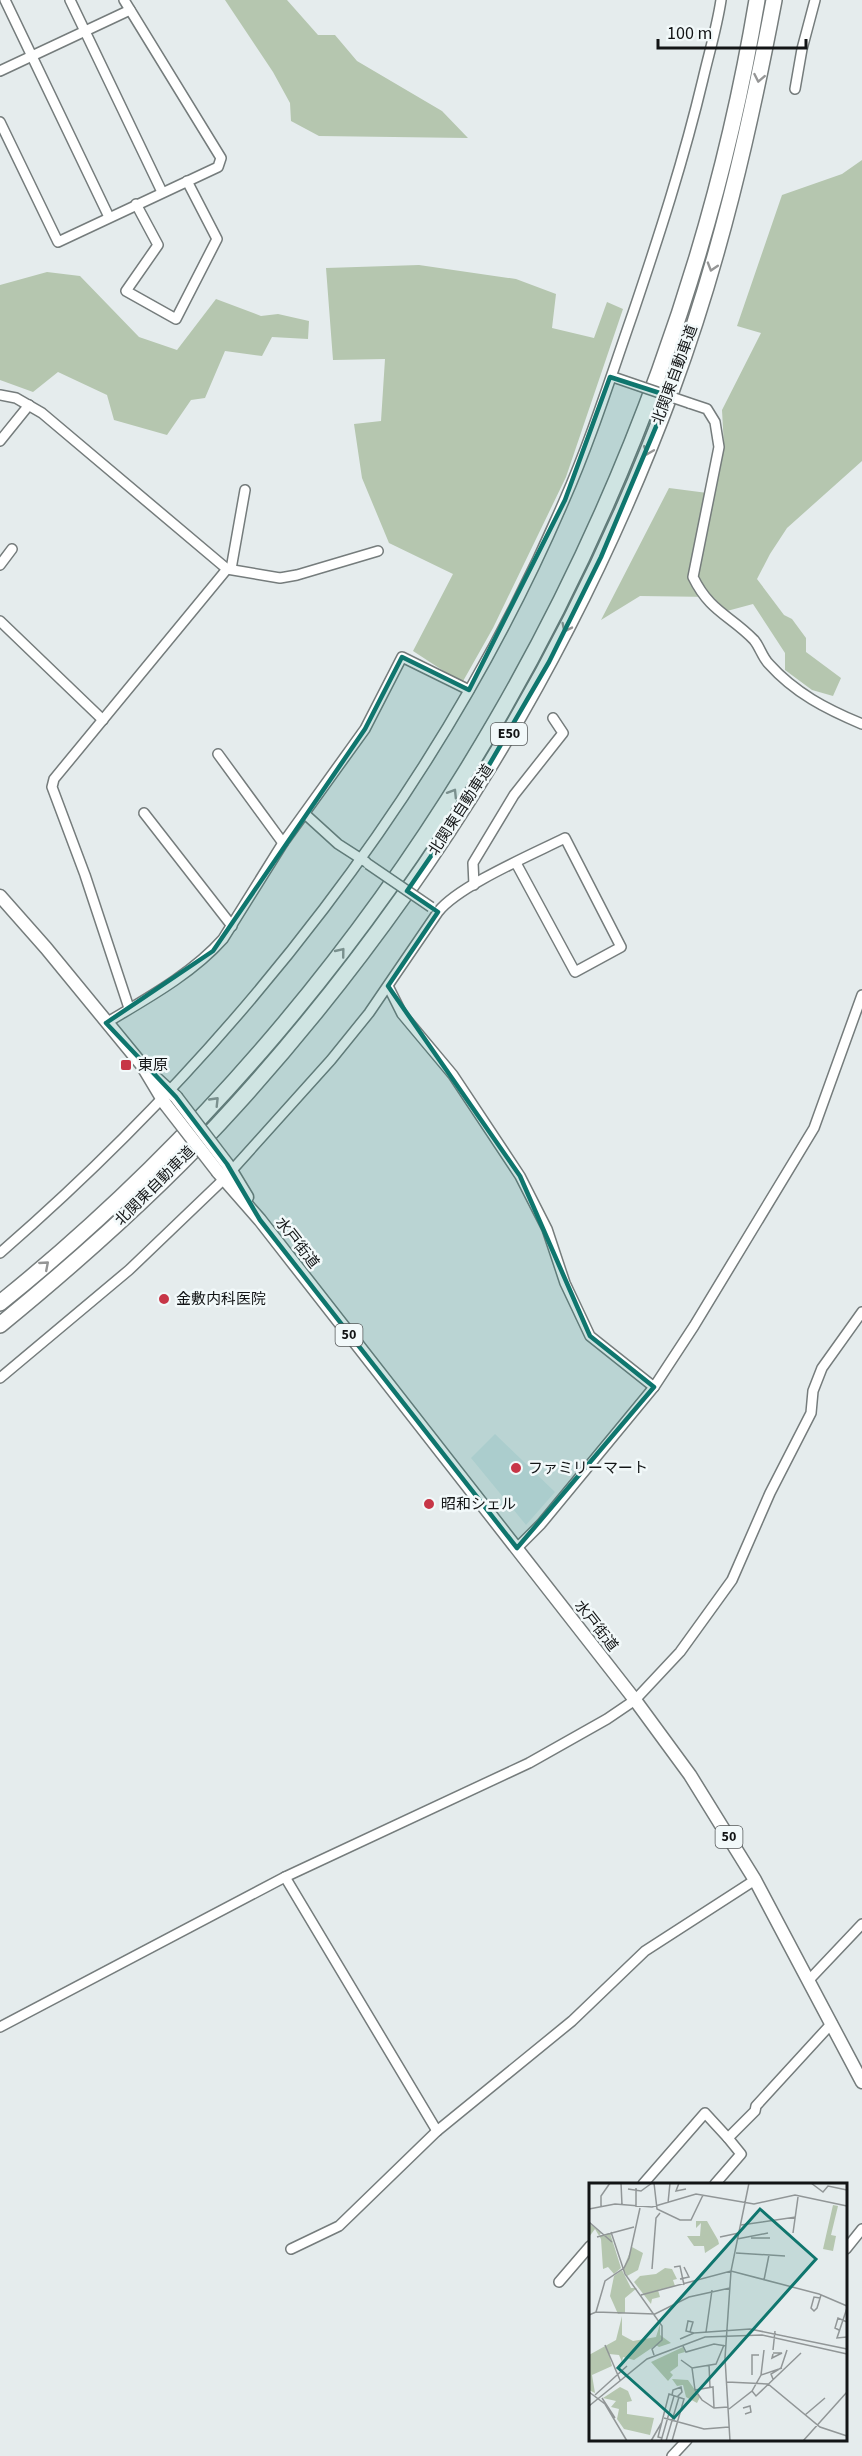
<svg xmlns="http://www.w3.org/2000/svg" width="862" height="2456" font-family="'Source Sans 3','Noto Sans JP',sans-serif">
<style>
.built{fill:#d2e3e5}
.green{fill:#b5c6af}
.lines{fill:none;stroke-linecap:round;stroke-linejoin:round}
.minor-casing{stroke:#757c7c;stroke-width:12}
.major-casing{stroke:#757c7c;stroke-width:15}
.highway-casing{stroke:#757c7c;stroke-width:18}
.minor{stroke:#fff;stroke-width:9}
.major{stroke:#fff;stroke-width:12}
.highway{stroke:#fff;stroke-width:15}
.minor-bridge-casing{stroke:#757c7c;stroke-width:12;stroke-linecap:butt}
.major-bridge-casing{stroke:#757c7c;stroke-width:15;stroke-linecap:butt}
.minor-bridge{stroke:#fff;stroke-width:9}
.major-bridge{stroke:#fff;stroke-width:12}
.oneway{stroke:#959696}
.marked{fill:#0f766e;fill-opacity:0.2;stroke:#0f766e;stroke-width:4.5;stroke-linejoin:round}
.poi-dot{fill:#c73647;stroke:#f2f9fa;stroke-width:2}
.labels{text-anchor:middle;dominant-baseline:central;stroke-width:5;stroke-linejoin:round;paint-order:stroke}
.shield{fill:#f2f9fa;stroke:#56595a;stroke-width:1.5}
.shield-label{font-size:14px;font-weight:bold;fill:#131516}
.street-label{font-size:15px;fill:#131516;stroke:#f2f9fa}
.poi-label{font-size:15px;fill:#131516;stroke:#f2f9fa;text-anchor:start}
.inset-road{fill:none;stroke:#919697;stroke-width:1.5}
.view{fill:#0f766e;fill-opacity:0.15;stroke:#0f766e;stroke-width:3}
.inset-edge{fill:none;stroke:#131516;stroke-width:3}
</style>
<rect width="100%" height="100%" fill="#e5eced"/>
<!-- built -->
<polygon class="built" points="495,1434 555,1492 526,1525 471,1458"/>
<!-- green -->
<g class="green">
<polygon points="225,0 287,0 318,35 335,35 357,61 442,111 468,138 319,136 291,121 290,103 273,72"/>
<polygon points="862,160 862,461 787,528 770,554 757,579 784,615 792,619 806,638 806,652 841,678 833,696 812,690 785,670 785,653 753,604 727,611 713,597 640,596 601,620 669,488 715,494 724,447 722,410 761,333 737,326 782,195 842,174"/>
<polygon points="419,265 516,279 556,294 552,328 594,338 607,302 623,309 566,477 493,628 462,683 413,651 453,574 389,543 362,478 354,424 381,421 385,359 333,360 326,268"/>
<polygon points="47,272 80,276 139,337 177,350 216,299 261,316 278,314 309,321 308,339 272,337 262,356 225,351 205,398 191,400 167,435 114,420 107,395 58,372 33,392 0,380 0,285"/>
</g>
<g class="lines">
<!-- minor casing -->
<g class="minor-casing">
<g id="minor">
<polyline points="5,0 109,217"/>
<polyline points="70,0 162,192"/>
<polyline points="0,71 130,10"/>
<polyline points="795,89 802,49 815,0"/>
<polyline points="0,122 58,242 218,167 221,158 124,0"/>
<polyline points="136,204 158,245 126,291 176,319 217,239 187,181"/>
<polyline points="0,395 16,398 42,413 227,569 280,578 297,575 378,551"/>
<path d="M 689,403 L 707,409 L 715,422 L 719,447 L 693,577 C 710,612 730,615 754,640 C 760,647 762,657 769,664 C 795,693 826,709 862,724"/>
<polyline points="0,441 29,405"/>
<polyline points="0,565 12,549"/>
<polyline points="231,569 245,490"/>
<polyline points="0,621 103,720"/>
<polyline points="218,754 283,843"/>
<polyline points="144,813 232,926"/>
<polyline points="305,814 338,844 366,862"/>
<polyline points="474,885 473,863 514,795 563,733 553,718"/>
<polyline points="388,986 402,1014 453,1075 520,1176 547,1229 565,1283 590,1336 654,1387"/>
<polyline points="129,1008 85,875 52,787 54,779 227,569"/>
<path d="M 106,1023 C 146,999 192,974 223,939 L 283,843 L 365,729 L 402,657 L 469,690"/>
<path d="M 0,1253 C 236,1048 440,790 564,501 C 591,440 611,376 633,313 C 659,236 684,159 703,79 C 709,53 717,27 721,0"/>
<path d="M 0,1378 L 129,1270 L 224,1179 L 331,1060 L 369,1013 L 438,912 C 458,886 533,854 565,838 L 621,947 L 575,972 L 516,863"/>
<polyline points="517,1548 541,1524 654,1387 694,1326 814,1128 862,995"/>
<polyline points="285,1877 437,2131"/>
<polyline points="809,1980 862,1924"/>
<polyline points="0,2027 285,1877 529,1763 607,1719 635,1700 680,1652 732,1580 770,1493 811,1413 813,1391 822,1368 862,1312"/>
<polyline points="643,2184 705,2113 728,2138"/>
<polyline points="715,2184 741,2154 728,2138 755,2111 756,2106 832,2023"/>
<polyline points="291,2249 339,2226 437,2131 572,2021 645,1951 755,1880"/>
<polyline points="846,2249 862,2229"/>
<polyline points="559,2282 590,2246"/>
<polyline points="672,2456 687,2440"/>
</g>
</g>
<!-- major casing -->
<g class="major-casing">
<g id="major">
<polyline points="0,896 46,948 142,1065 166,1105"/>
<polyline points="151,1074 176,1097"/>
<polyline points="227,1164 247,1197"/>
<polyline points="218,1172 260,1220 635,1700 690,1775 755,1880 862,2082"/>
</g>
</g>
<!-- highway casing -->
<g class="highway-casing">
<g id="highway">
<path d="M 0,1303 C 399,982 673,504 757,0"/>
<path d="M 0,1325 C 83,1257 164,1185 236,1105 C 425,896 574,653 672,389 C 719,262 749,132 774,0"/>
</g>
</g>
<!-- minor -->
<use href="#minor" class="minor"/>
<!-- major -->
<use href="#major" class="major"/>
<!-- highway -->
<use href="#highway" class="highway"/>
<!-- minor-bridge casing -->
<g class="minor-bridge-casing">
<g id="minor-bridge">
<polyline points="616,378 689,403"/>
<polyline points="368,864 431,907"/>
</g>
</g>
<!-- major-bridge casing -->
<g class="major-bridge-casing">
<g id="major-bridge">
<polyline points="176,1097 227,1164"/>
<polyline points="166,1105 218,1172"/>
</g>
</g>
<!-- minor-bridge -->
<use href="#minor-bridge" class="minor-bridge"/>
<!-- major-bridge -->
<use href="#major-bridge" class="major-bridge"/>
</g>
<!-- one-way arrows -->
<defs><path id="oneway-chevron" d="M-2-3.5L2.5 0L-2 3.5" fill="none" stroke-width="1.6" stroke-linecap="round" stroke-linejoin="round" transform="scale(1.5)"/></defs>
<g class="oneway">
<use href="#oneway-chevron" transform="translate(759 78) rotate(101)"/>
<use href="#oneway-chevron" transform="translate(712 267) rotate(107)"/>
<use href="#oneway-chevron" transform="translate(648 451) rotate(112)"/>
<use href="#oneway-chevron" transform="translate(566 628) rotate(116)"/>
<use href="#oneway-chevron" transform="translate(453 793) rotate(-58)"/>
<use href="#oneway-chevron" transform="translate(341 952) rotate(-51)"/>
<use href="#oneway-chevron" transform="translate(215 1101) rotate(-46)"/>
<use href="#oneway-chevron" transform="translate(45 1265) rotate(-41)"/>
</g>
<!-- marked area -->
<path class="marked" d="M 610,377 L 669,396 L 601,557 L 549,662 L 464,808 L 407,891 L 438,912 L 388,986 L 520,1176 L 590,1336 L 654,1387 L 517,1548 L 260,1220 L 227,1164 L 176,1097 L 106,1023 L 213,951 L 365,729 L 402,657 L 469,690 L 565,500 Z"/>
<!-- markers -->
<g class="poi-dot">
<rect x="120" y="1059" width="12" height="12" rx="3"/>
<circle cx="164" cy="1299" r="6"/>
<circle cx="516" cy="1468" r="6"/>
<circle cx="429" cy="1504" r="6"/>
</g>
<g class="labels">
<!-- shield labels -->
<g class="shield">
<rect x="491" y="723" width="36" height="22" rx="4.5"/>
<rect x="335.5" y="1324" width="27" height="22" rx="4.5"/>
<rect x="715.5" y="1826" width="27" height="22" rx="4.5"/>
</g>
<g class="shield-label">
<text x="509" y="734">E50</text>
<text x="349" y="1335">50</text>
<text x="729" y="1837">50</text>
</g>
<!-- street labels -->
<g class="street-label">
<text transform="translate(675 375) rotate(-70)">北関東自動車道</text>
<text transform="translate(461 810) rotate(-57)">北関東自動車道</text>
<text transform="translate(155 1186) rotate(-45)">北関東自動車道</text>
<text transform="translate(297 1243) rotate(52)">水戸街道</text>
<text transform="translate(596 1626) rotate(52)">水戸街道</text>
</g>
<!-- poi labels -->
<g class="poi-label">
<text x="138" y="1065">東原</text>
<text x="176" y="1299">金敷内科医院</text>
<text x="528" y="1468">ファミリーマート</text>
<text x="441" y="1504">昭和シェル</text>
</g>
</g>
<!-- overview -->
<g transform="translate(589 2183)">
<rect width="258" height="258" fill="#e5eced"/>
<path d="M 244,22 L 249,23 L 242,52 L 247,53 L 244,68 L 234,66 ZM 107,38 L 118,38 L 129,57 L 130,61 L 116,70 L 115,63 L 105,63 L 98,53 L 111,53 L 112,40 L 107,45 ZM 0,40 L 12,50 L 10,53 L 21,50 L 32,85 L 25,91 L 19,84 L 14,86 L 12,56 L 6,46 L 0,54 ZM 43,64 L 54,70 L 49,87 L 38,93 L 34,86 ZM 76,85 L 83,86 L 88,96 L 84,97 L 86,103 L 69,107 L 71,114 L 63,116 L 62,121 L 45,99 L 51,93 L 67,91 ZM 33,87 L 42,105 L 48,105 L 36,115 L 36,130 L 29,131 L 21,113 L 25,93 ZM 33,133 L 33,152 L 44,158 L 67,154 L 71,141 L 71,152 L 82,160 L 70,164 L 67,162 L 45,177 L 34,174 L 33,179 L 30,172 L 20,171 L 23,183 L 3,192 L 6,210 L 0,207 L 0,172 L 27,157 ZM 94,164 L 96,169 L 89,171 L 89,183 L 81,189 L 84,192 L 79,198 L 62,179 ZM 83,196 L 99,197 L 111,214 L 108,220 L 97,214 L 94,202 L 88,203 ZM 31,204 L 39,208 L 43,218 L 38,219 L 38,231 L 65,235 L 61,252 L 35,246 L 28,236 L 30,226 L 22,224 L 27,218 L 14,215 Z" fill="#b5c6af"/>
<path class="inset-road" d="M 32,0 L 33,22M 65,0 L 68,26 L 91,37 L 102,37 L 114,12M 90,0 L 87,8 L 97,6M 222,0 L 234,9 L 239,3 L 258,7M 39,6 L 52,8 L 63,0M 79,20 L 81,0M 12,23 L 12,13 L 21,0M 47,24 L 47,5M 0,26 L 26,21 L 63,24 L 107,11 L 165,21 L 206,12 L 258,23M 0,39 L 23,59M 152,42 L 207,34M 22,49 L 36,91 L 73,143 L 73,157 L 63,166 L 65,172M 204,50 L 209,14M 8,54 L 45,44M 131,54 L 150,50M 162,55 L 181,55M 148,56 L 179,50M 147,70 L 196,73M 85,84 L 91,83 L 95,102M 63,86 L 67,35 L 71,30M 91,96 L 100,94 L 95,84M 175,97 L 180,72M 52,112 L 142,88 L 230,111 L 258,123M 231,115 L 225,114 L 222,125 L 225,128 L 228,125 L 232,112M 258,125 L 248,155 L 258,154M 7,129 L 16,98 L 35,85 L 40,75 L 51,25M 0,132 L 7,129 L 66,131 L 100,114 L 141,105M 250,147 L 246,145 L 249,135 L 258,139M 101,149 L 104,139 L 99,138 L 97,148 L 105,150M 117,149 L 123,107M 91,156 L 105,150 L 161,146 L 258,166M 16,162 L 31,197M 94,163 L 97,169 L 125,161 L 137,163M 184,167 L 186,148M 184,171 L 183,175 L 193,170 L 184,170M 92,177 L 103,185 L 106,207 L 113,217 L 125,225 L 139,224M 120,182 L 121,204M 103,185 L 127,181 L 135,162M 163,192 L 163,172 L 170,172M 172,192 L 193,185M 184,196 L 182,191 L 192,185 L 198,167M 138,199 L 179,201 L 231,244 L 258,253M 106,207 L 124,204 L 125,225M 163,208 L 167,213 L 212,170M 0,209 L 16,221 L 38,258M 6,212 L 38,183M 83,212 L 84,207 L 92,204 L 93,209 L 88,214M 13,215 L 26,235M 0,223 L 58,176 L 116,154 L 173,152 L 258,171M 154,225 L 161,223 L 162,229 L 156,231M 140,226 L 163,208 L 172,192 L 175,167M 216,232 L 236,215M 75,235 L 115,246 L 140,244M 73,255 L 69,254 L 80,211 L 95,216 L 83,258M 62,258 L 73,239M 72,258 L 85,213M 77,258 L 90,214M 141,258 L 136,175 L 142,88 L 160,0M 214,258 L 258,209"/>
<path class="view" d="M 171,26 L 227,76 L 85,235 L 29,185 Z"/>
<rect width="258" height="258" class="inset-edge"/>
</g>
<!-- scale -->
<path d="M658 39v9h148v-9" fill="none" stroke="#131516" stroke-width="3"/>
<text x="667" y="39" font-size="18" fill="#131516" stroke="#f2f9fa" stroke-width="4.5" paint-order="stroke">100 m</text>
</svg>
